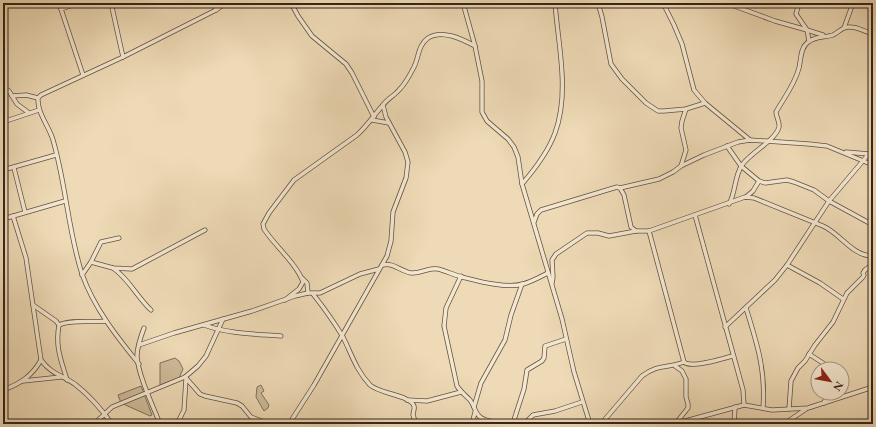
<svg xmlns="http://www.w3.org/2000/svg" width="876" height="427" font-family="'EB Garamond',serif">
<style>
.green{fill:#cebb9b;stroke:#80705a}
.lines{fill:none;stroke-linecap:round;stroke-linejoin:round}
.minor-casing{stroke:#615241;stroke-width:5}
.minor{stroke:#f4e7d0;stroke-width:3.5}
</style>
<rect width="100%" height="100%" fill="#eedab6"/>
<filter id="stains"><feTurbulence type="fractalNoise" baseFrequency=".005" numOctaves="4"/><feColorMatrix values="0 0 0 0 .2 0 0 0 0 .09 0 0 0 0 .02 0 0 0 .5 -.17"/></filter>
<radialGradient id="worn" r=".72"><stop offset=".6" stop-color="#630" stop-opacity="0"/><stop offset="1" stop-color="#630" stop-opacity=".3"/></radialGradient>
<!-- green -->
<g class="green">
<polygon points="175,358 179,361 183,369 179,378 160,385 160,363"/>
<polygon points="261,385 264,391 261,393 269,405 268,408 264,411 256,397 257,387"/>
<polygon points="141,386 152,415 150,416 121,403 118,395"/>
</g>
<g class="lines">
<!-- minor casing -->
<g class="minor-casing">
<g id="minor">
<polyline points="59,3 83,75"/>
<polyline points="111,3 123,57"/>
<polyline points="214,3 216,10"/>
<polyline points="291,3 298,16 312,36 346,64 352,73 374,117"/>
<polyline points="463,3 475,46 482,81 482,112 487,121 508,139 514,147 518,157 522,184 562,319 574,372 590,424"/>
<polyline points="598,3 602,17 611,64 622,79 646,103 658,111 664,111 686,109 705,103"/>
<polyline points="663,3 674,25 682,44 694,90 705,103 750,140"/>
<polyline points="726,3 775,21 807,30 823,35"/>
<polyline points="799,3 796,14 807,30 809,41"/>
<polyline points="61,9 79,3"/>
<polyline points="844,28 853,3"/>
<polyline points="3,87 9,91 17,104 29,113"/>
<polyline points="12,96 26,95 38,98"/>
<polyline points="372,120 389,123"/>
<polyline points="3,122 39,110"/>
<polyline points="727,146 741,166 759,181 765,183 787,180 794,182 814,190 829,201 873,225"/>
<polyline points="846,152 869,154"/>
<polyline points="681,166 686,150 681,128 682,121 686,109"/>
<polyline points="14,168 25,212"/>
<polyline points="3,170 56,155"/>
<path d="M 522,184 C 535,169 548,152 555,133 C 570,92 558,45 555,3"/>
<polyline points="620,188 659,179 673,172 681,166 704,155 738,142 750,140 809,144 827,146 873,165"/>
<polyline points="746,197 753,191 759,181"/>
<path d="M 729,204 C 736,192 734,177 742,165 C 750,153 776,140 779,127 C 780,122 776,117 776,112 C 784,98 795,84 799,68 C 801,60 800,49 807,43 C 816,35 825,38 833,35 C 837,33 840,30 844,28 C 853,24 865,32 873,34"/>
<polyline points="695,215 743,390 744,405"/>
<path d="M 13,216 L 26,258 L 41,360 C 52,375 63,375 76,385 C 90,396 102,410 112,424"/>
<polyline points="3,219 65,201"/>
<path d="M 534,222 L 537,214 L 541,210 L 617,187 L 620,188 L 624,195 L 631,227 L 636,231 L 649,231 L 745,197 L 754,198 L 823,226 C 841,234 852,256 873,256"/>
<path d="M 649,231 L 684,362 C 692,369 723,358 733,356"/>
<polyline points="91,262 113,268 132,269 205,230"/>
<path d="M 382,265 C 393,262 400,271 411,273 C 421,274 428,267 438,269 C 446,271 454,275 462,277 C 478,281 506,289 523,284 C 531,282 540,277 548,273"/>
<polyline points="787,265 820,283 843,299"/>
<path d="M 113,268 C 129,279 137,297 151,310"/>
<polyline points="82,275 91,262 101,242 119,238"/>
<path d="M 461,276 L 446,308 L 444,326 L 457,386 C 461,392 465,395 470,400 C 474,405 475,412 479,416 C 488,426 517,420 531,424"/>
<polyline points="302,278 307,283 308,293"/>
<polyline points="552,283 553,277 552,260 556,254 587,233 598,233 609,236 636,231"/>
<path d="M 313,294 C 324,308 334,322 343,337 C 352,355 356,370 370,385 C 380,394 410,395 414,406 C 415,409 413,412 413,415 C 414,418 415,421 416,424"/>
<path d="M 285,300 L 299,289 L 303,282 C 297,264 274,245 264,229 L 263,224 L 269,213 L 294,180 L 357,135 C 367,126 374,115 383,105 C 387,99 394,96 399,90 C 405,84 410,75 414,67 C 419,57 418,45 428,38 C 442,29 462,39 475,46"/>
<polyline points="33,305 56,321 59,325"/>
<path d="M 746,308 C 757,343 766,371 763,408"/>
<path d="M 204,325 C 229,334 255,334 281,336"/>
<polyline points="725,327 775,280 787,265 829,201 873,149"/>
<path d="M 144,328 C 141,336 137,347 137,356 C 138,375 153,406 160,424"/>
<polyline points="139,345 174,333 252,311 295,296 308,293 320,293 360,274 379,269"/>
<polyline points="809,354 832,369"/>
<path d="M 139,364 C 117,337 94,308 82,274 C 68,231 66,184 53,140 C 49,126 37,113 38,98 L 41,95 L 123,57 L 216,10 L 226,3"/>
<polyline points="675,366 682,371 686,379 686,397 688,404 688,408 676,423"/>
<polyline points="185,377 200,394 205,396 237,403 242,406 251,417 269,424"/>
<path d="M 67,380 C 61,360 55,347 59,325 C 72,319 92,323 106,321"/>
<polyline points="23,381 61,377"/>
<path d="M 3,390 C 20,384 32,376 41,360"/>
<polyline points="407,400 427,401 461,392"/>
<polyline points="824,403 828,393"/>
<polyline points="474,407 481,383 505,340 511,315 522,284"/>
<polyline points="789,409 791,381 798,368 805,361 815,345 833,322 847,293 863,277 864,275 863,273 865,270 873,264"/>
<polyline points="3,423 4,424"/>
<polyline points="513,423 524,389 527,370 542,361 544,358 545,346 566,339"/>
<polyline points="525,423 533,415 555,411 582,402"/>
<polyline points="94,424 112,407 185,377 198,366 206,356 223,319"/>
<polyline points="177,424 184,410 186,379"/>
<polyline points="289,424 314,385 387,256 391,241 393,212 406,178 408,162 405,152 386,117 383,105"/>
<polyline points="472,424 475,412"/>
<path d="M 601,424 L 642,376 C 659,363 667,369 684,362"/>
<polyline points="674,424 744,405 772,410 808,408 873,387"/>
<polyline points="734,424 735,407"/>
<polyline points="784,424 806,409"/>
</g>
</g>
<!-- minor -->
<use href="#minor" class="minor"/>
</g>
<!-- margin -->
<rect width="876" height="427" fill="none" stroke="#eedab6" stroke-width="16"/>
<rect x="4" y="4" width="868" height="419" fill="none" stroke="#32251a" stroke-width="2"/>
<rect x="8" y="8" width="860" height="411" fill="none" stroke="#32251a"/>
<!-- north arrow -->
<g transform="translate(830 381) rotate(122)"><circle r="19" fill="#f4e7d0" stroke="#a69987"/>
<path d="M0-3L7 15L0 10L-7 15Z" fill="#8f2418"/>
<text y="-6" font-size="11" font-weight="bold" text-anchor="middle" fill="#32251a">N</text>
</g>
<rect width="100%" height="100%" filter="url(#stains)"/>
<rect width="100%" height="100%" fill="url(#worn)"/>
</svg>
